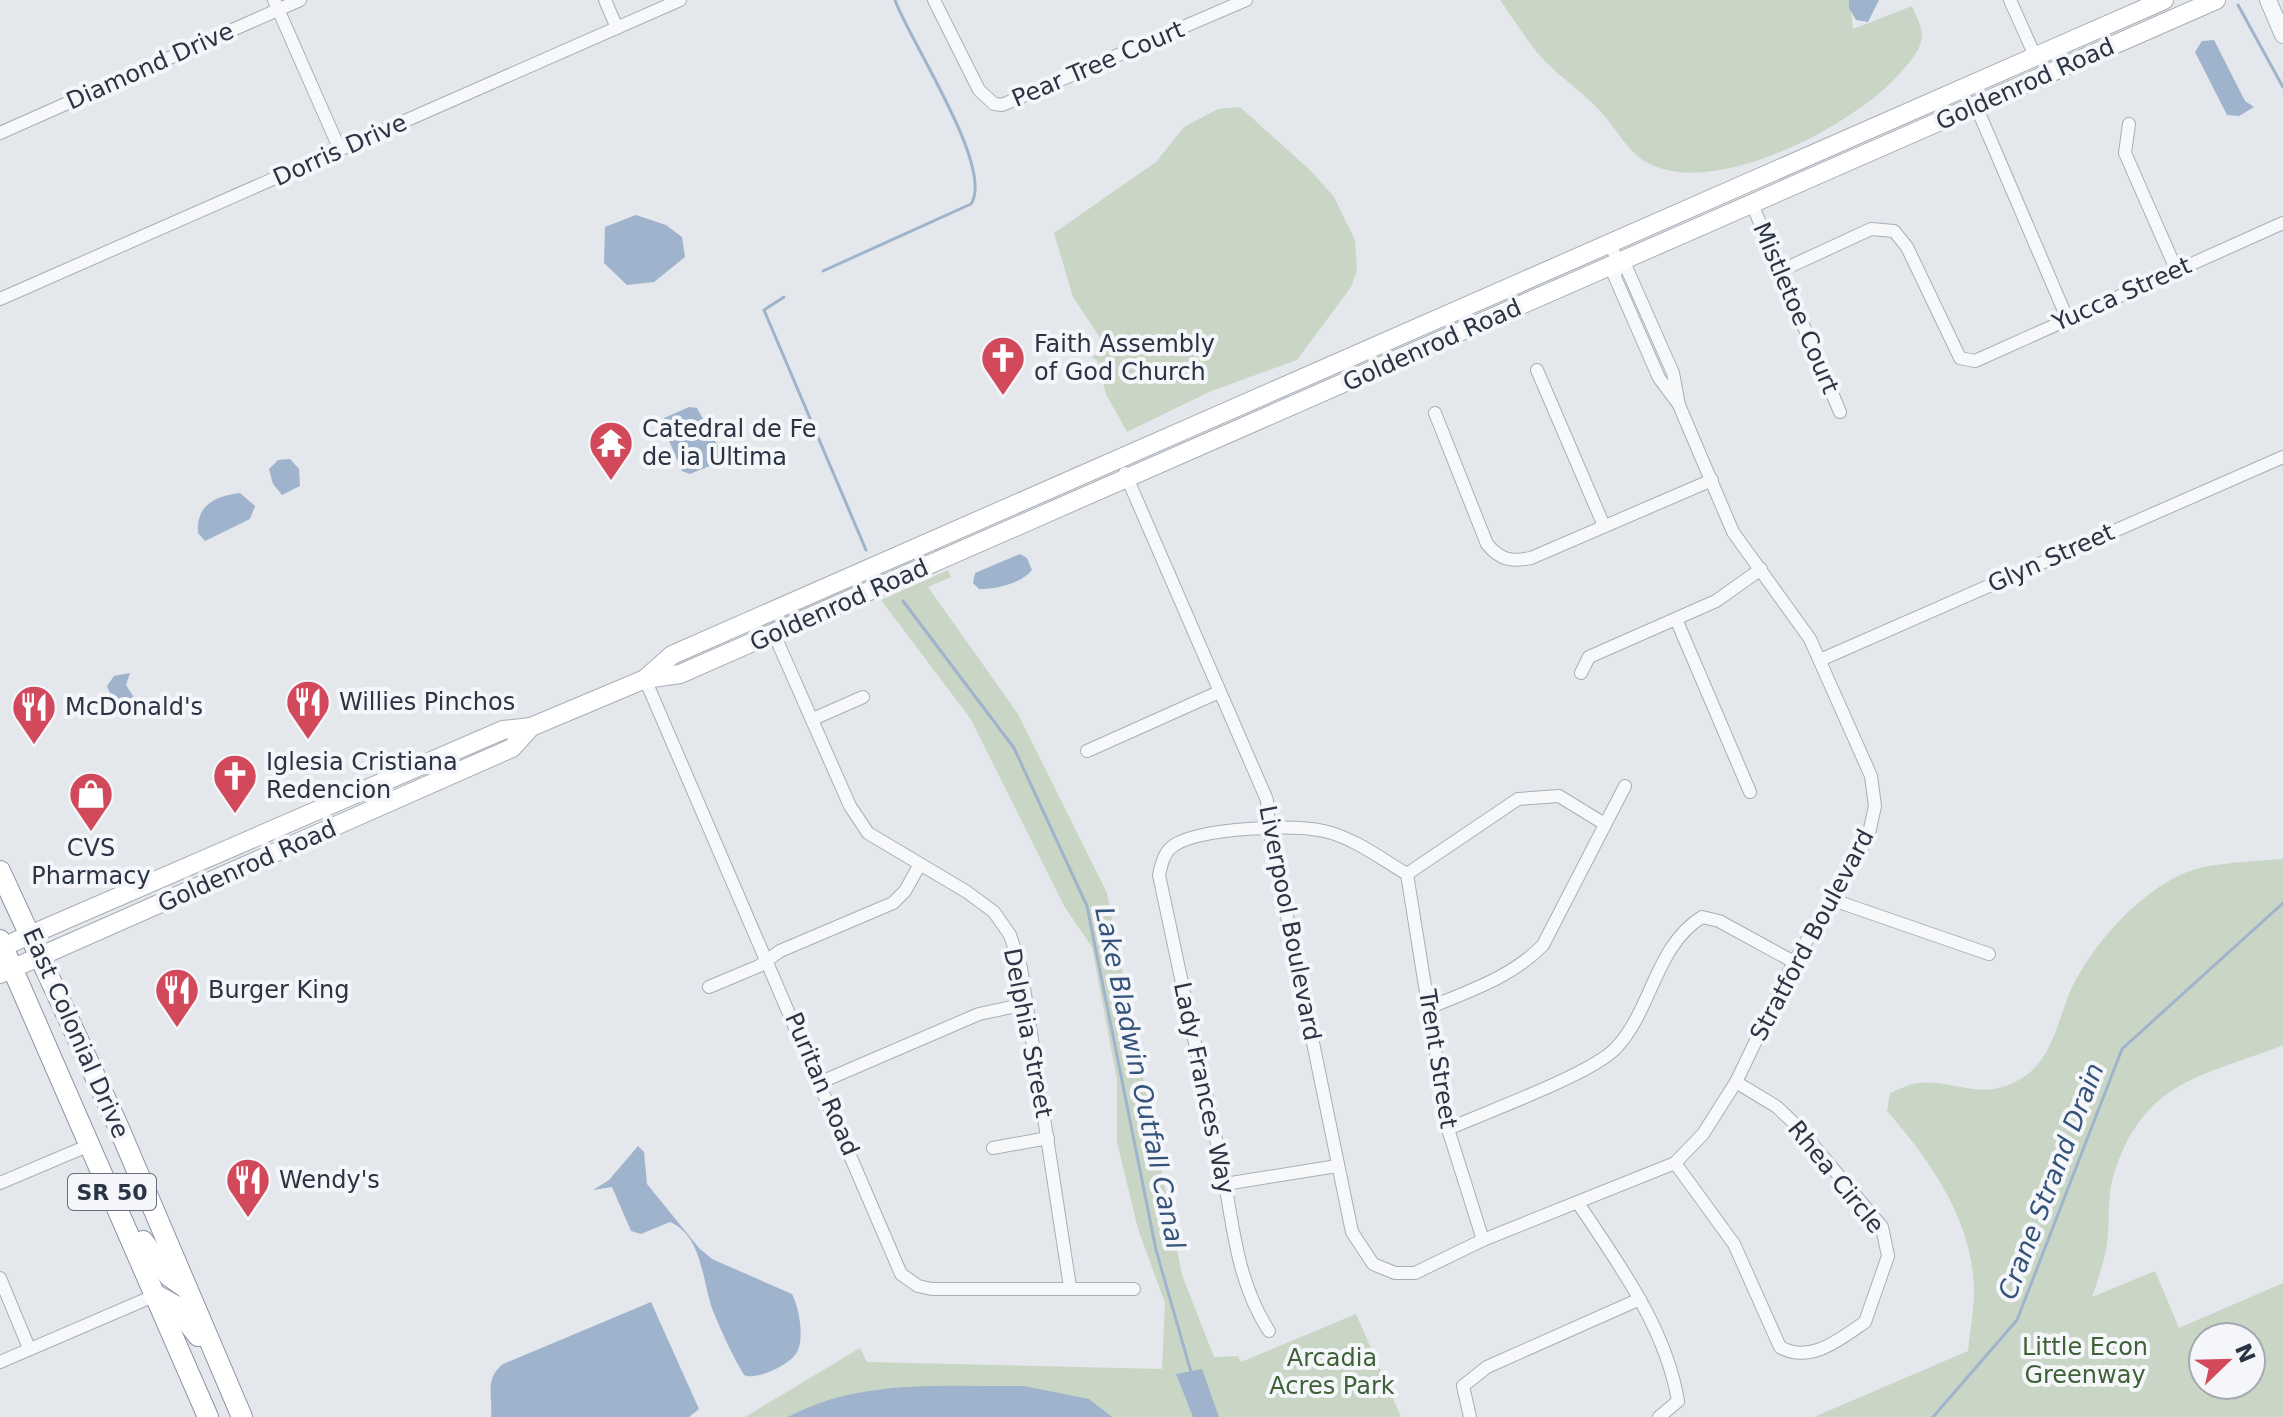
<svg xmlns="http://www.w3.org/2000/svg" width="2283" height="1417" font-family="'DejaVu Sans',sans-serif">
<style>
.green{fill:#c9d6c5;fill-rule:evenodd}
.water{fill:#9fb4cc}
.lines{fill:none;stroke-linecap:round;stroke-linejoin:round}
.stream{stroke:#9fb4cc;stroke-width:3}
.minor-casing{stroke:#a9aeb7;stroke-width:14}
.tertiary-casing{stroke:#a9aeb7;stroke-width:18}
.secondary-casing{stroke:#a9aeb7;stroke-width:20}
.trunk-casing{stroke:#8b94a3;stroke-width:22}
.minor{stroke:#f7f8fa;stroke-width:12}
.tertiary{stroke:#f7f8fa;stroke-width:16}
.secondary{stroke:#fff;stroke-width:18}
.trunk{stroke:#fff;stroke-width:20}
.labels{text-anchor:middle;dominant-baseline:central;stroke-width:8;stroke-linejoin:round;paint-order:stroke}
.shield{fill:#f4f6f9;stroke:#676e7b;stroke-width:2}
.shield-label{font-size:22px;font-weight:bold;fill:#2b3445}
.street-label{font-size:24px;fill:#2b3445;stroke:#f4f6f9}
.poi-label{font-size:24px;fill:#2b3445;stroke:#f4f6f9;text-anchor:start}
.park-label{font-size:24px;fill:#3f6138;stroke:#f4f6f9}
.water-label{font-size:26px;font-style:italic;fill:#34527a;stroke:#f4f6f9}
</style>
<rect width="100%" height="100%" fill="#e4e7ec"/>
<!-- green -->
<g class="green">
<path d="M 1500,0 L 1850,0 L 1853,29 L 1912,6 C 1915,14 1922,26 1922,35 C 1922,49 1910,61 1902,71 C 1857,124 1714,201 1646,162 C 1628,152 1615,127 1601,112 C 1584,93 1561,78 1543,59 C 1527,42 1514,19 1500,0 Z"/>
<polygon points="1240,107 1312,172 1334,197 1355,240 1357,270 1351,287 1297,360 1209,392 1127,432 1106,394 1097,360 1091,357 1107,348 1073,297 1054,233 1156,162 1184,127 1218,109"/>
<polygon points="948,570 951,577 928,587 1018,714 1107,893 1182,1275 1214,1357 1238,1356 1241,1362 1356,1314 1401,1417 745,1417 860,1348 867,1362 1162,1369 1165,1303 1138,1229 1117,1142 1117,1080 1092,947 1064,906 970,718 881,600"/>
<path d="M 2283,859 L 2283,1045 C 2203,1077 2143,1079 2113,1177 C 2107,1197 2110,1222 2107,1244 C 2104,1262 2098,1280 2092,1297 L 2155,1271 L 2179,1328 L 2283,1283 L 2283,1417 L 1814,1417 L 1968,1351 C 1970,1331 1974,1310 1974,1290 C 1973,1221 1930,1160 1887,1111 L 1890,1093 C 1897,1090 1905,1086 1913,1084 C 1951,1076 1982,1106 2025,1076 C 2051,1058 2057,1025 2068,997 C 2088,947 2149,878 2204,867 C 2230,862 2257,861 2283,859 ZM 2203,1337 L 2251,1337 L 2251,1385 L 2203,1385 Z"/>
</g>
<!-- water -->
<g class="water">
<polygon points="1849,0 1879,0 1868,22 1856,20 1849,8"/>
<polygon points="2214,40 2245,101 2254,107 2239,116 2227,115 2195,52 2202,41"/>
<polygon points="636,215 666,225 682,237 685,257 654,282 627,285 604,263 605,227"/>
<polygon points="689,407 697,408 721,452 719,462 690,474 682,471 662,424 664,418"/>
<polygon points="290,459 299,469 300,486 282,495 273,484 269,469 278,460"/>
<path d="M 240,493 L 255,506 L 250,519 L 205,541 L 198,533 C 196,505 215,496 240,493 Z"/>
<path d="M 1020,554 L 1027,558 L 1032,570 C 1021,584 995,589 979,589 L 973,583 L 975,573 Z"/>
<polygon points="130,673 126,685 138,704 129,708 113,701 107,686 114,676"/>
<path d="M 638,1146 L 644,1152 L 647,1184 L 699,1248 L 712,1259 L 792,1294 C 799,1307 804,1336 798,1350 C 793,1364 756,1381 744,1375 C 732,1355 722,1333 713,1311 C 702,1282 703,1236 670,1222 L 641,1234 L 631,1231 L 612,1187 L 593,1190 L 609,1180 Z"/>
<path d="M 651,1302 L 699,1409 L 689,1417 L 491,1417 C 493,1396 484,1379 503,1364 Z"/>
<polygon points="1202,1369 1219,1417 1193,1417 1176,1374"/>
<path d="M 1024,1386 L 1089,1399 L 1112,1417 L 788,1417 C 860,1378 945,1387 1024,1386 Z"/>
</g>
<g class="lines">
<!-- stream -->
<g class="stream">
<polyline points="2238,5 2283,87"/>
<path d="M 823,271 L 971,204 C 995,168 909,40 895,0"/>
<polyline points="784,297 764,310 866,550"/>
<polyline points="903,601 1014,748 1087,906 1156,1250 1191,1372"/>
<polyline points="1933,1417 2017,1320 2122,1049 2283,903"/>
</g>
<!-- minor casing -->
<g class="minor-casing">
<g id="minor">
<polyline points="274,0 340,150"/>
<polyline points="605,0 617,28"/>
<polyline points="934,0 979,90 994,104 1002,105 1246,0"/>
<polyline points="2010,0 2035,56"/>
<polyline points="1976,106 2067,318"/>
<polyline points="2129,124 2125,153 2176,269"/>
<polyline points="0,133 300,0"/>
<polyline points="1752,204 1840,412"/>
<polyline points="1620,266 1614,275 1659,378 1677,402"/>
<polyline points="1780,271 1871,229 1894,231 1907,247 1960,358 1975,361 2283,223"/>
<polyline points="0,299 680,0"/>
<polyline points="1537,370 1604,526"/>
<path d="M 1435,413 L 1487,544 C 1500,560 1511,562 1531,558 L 1712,480"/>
<polyline points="1125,473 1267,800 1269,829 1352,1232 1373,1264 1395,1273 1415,1273 1483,1240 1675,1163 1703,1134 1736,1082 1794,962 1868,838 1875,806 1871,776 1810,639 1733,532 1679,405 1673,373 1627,269 1620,266 1610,244"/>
<polyline points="1676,619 1750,792"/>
<polyline points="774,634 850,806 868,833 967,892 994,912 1010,935 1021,968 1070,1287"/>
<polyline points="1820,660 2283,457"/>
<polyline points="1581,673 1589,657 1716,601 1761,569"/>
<polyline points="645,679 901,1274 918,1286 932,1289 1134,1289"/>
<polyline points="813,719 863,697"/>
<polyline points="1087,751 1219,692"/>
<polyline points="1407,874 1448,1129 1483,1240"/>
<polyline points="1833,900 1989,954"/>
<polyline points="709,987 759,966 780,951 893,903 905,891 919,866"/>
<path d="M 1431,1007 C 1471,990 1512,977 1543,945 L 1625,786"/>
<polyline points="821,1082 979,1014 1026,1004"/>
<path d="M 1448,1129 C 1486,1112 1589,1075 1615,1049 C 1652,1011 1655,946 1702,917 L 1719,921 L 1794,962"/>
<polyline points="993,1148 1048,1138"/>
<path d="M 1675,1163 L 1734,1244 L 1780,1347 C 1810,1364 1839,1340 1865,1322 L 1888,1256 L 1882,1227 L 1798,1127 L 1777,1107 L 1736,1082"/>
<polyline points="0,1183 92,1144"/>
<polyline points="1225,1184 1337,1166"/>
<path d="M 1578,1203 C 1618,1263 1666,1328 1678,1401 L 1659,1417"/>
<polyline points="0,1278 29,1348"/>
<path d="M 1269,1331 C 1235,1279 1233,1220 1221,1162 C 1200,1066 1179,971 1159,875 C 1162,862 1164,851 1176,844 C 1204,828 1292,824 1324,831 C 1354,838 1380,858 1407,874 L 1518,799 L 1559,796 L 1603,823"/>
<polyline points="0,1362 156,1295"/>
<polyline points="1470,1417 1463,1386 1487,1367 1640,1299"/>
</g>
</g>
<!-- tertiary casing -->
<g class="tertiary-casing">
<polyline id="tertiary" points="2268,0 2283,35"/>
</g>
<!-- secondary casing -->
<g class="secondary-casing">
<g id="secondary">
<polyline points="645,679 672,655 2164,0"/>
<polyline points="0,948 503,730 531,727 645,679 680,674 2216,0"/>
<polyline points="0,974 512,748 531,727"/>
</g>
</g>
<!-- trunk casing -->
<g class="trunk-casing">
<g id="trunk">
<polyline points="0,871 118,1126 242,1417"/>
<polyline points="0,940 208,1417"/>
<polyline points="143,1241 169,1276 186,1288"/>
<polyline points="156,1295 174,1305 198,1336"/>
</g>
</g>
<!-- minor -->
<use href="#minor" class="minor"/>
<!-- tertiary -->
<use href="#tertiary" class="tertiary"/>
<!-- secondary -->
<use href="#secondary" class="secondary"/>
<!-- trunk -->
<use href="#trunk" class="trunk"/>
</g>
<!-- icons -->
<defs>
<g id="church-pin" transform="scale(2.3)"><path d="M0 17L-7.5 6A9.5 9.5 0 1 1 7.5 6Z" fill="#d1495b" stroke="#f4f6f9"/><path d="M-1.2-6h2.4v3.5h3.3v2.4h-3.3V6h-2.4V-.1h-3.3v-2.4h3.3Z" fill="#fff"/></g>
<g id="temple-pin" transform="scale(2.3)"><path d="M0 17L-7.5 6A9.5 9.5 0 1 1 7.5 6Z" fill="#d1495b" stroke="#f4f6f9"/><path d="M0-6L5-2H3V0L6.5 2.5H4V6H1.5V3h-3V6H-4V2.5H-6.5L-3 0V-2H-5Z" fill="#fff"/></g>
<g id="restaurant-pin" transform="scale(2.3)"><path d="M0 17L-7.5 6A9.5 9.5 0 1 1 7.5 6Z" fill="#d1495b" stroke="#f4f6f9"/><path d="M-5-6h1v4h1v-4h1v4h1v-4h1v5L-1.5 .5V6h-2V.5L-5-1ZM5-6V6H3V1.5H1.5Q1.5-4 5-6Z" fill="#fff"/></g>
<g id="shop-pin" transform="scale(2.3)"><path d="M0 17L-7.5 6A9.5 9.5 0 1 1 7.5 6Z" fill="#d1495b" stroke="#f4f6f9"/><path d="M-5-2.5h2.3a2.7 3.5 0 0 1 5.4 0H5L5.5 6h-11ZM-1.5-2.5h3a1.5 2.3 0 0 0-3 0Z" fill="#fff"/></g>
</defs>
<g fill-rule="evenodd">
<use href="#church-pin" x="1003" y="358"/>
<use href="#temple-pin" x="611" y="443"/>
<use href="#restaurant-pin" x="308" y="702"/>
<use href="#restaurant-pin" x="34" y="707"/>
<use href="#church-pin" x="235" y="776"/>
<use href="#shop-pin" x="91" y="794"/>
<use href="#restaurant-pin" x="177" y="990"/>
<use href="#restaurant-pin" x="248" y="1180"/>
</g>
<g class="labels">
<!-- shield labels -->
<rect class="shield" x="68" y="1174" width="88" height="36" rx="6"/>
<g class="shield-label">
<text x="112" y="1192">SR 50</text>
</g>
<!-- street labels -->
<g class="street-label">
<text transform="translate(1098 64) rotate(-23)">Pear Tree Court</text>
<text transform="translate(150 66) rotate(-24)">Diamond Drive</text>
<text transform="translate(2025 84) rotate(-24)">Goldenrod Road</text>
<text transform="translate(340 150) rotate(-24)">Dorris Drive</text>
<text transform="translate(2122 294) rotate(-24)">Yucca Street</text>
<text transform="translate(1796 308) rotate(67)">Mistletoe Court</text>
<text transform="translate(1432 345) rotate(-24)">Goldenrod Road</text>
<text transform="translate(2051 558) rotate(-24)">Glyn Street</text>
<text transform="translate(839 605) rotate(-24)">Goldenrod Road</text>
<text transform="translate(247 866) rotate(-24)">Goldenrod Road</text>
<text transform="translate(1290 923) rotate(79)">Liverpool Boulevard</text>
<text transform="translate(1812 935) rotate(-62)">Stratford Boulevard</text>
<text transform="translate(76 1033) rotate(66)">East Colonial Drive</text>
<text transform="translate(1028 1033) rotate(79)">Delphia Street</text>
<text transform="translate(1438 1059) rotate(81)">Trent Street</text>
<text transform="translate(822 1084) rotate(67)">Puritan Road</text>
<text transform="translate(1204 1088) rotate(78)">Lady Frances Way</text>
<text transform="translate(1836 1177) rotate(51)">Rhea Circle</text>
</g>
<!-- poi labels -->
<g class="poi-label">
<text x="1034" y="344">Faith Assembly<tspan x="1034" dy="28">of God Church</tspan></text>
<text x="642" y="429">Catedral de Fe<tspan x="642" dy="28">de ia Ultima</tspan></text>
<text x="339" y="702">Willies Pinchos</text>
<text x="65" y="707">McDonald's</text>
<text x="266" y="762">Iglesia Cristiana<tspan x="266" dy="28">Redencion</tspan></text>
<text x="91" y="848" text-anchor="middle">CVS<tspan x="91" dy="28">Pharmacy</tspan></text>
<text x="208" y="990">Burger King</text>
<text x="279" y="1180">Wendy's</text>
</g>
<!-- park labels -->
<g class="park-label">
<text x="2085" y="1347">Little Econ<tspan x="2085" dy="28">Greenway</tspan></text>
<text x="1332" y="1358">Arcadia<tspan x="1332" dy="28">Acres Park</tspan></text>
</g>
<!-- water labels -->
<g class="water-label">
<text transform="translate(1140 1078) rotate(78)">Lake Bladwin Outfall Canal</text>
<text transform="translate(2051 1181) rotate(-69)">Crane Strand Drain</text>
</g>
</g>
<!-- north arrow -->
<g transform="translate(2227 1361) rotate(67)"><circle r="38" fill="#f4f6f9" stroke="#a4a8b1" stroke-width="2"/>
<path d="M0-6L14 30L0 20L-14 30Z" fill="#d1495b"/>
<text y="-12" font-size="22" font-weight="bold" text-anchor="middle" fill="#2b3445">N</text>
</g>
</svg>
